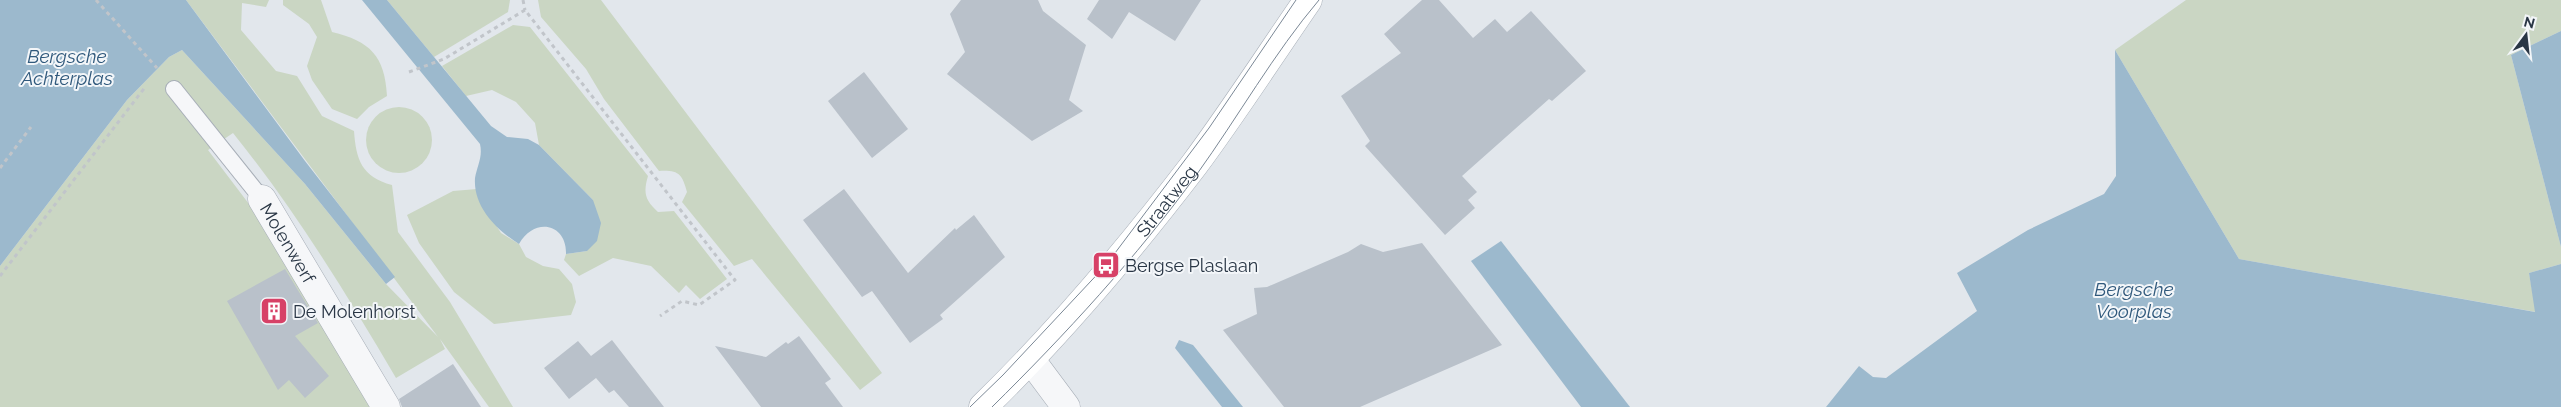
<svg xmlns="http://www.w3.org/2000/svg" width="2561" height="407" font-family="Raleway,sans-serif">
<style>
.green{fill:#cad6c3}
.water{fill:#9cb9cd}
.building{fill:#b9c1ca}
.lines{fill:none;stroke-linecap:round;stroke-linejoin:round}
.lane-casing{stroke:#a7aeb7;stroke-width:18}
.street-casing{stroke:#a7aeb7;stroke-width:29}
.secondary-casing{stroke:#a7aeb7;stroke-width:29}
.path{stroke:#c1c5ca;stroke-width:3;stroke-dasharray:4 4;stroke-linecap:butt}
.lane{stroke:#f6f7f9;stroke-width:16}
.street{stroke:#f6f7f9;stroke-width:28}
.secondary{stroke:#fff;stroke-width:28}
.tram{stroke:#7b8896;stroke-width:1}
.labels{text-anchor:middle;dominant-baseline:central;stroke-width:4;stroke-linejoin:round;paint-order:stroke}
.street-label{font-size:18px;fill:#293645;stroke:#f3f6f9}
.poi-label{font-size:18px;fill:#293645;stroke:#f3f6f9;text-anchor:start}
.water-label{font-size:19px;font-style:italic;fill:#30597c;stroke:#f3f6f9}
</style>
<rect width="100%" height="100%" fill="#e2e7ec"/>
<!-- green -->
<g class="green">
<path d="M 186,0 L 269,0 L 266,7 L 242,3 L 241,30 L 276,71 L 297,76 L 322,116 L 354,131 C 356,160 362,177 392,185 L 398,232 L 450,302 L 513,407 L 489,407 L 440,339 L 445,349 L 396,378 C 346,293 295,210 233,133 L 208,150 L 268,229 L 377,407 L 0,407 L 0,266 L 127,100 L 169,57 L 182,50 L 305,184 L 386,284 L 438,337 Z"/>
<path d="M 283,0 L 321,0 L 332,32 C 370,41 385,56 387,96 L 369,107 L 357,119 L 332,109 L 312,80 L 307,66 L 317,37 L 309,24 L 283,5 Z"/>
<polygon points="387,0 510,0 508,12 434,57"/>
<path d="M 538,0 L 601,0 L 882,373 L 860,390 L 752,259 L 734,266 L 682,202 L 687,192 C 682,174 679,170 659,171 L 604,99 L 586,69 L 541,17 Z"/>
<polygon points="2186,0 2561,0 2561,31 2511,55 2561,247 2561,264 2529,273 2536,312 2239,259 2115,50"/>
<path d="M 513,25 L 530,27 L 648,176 C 643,193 645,200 658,212 L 674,211 L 727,279 L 700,299 L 686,285 L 679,293 L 651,266 L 613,258 L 579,276 L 564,260 L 566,254 L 587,251 L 593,200 L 539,145 L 535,123 L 516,102 L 492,90 L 466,96 L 442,66 Z"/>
<circle cx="399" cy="140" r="33"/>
<polygon points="477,189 480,200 501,233 519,244 526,257 543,266 559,269 572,284 576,302 571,315 494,324 454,292 419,243 407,215 453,191"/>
</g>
<!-- water -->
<g class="water">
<polygon points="0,0 186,0 305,161 395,277 386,284 305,184 182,50 169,57 127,100 0,266"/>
<path d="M 362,0 L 387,0 L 491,126 L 507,137 L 528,139 L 539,145 L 593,200 L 601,223 L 597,241 L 587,251 L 566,254 C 567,224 535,216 519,244 C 497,230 473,207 475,178 C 477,166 483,157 480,144 Z"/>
<polygon points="2561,31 2561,247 2511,55"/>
<polygon points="2115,50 2239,259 2535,312 2529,273 2561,264 2561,407 1826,407 1859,366 1873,377 1886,378 1977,311 1957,273 2028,230 2104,194 2116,176"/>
<polygon points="1501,241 1630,407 1581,407 1471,261"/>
<polygon points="1179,340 1193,345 1243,407 1222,407 1175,348"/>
</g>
<!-- building -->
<g class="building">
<polygon points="961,0 1038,0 1043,11 1086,45 1069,100 1083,111 1032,141 947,74 965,52 950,14"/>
<polygon points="1099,0 1201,0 1175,41 1129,12 1112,39 1087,19"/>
<polygon points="1422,0 1439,0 1473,38 1495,19 1507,32 1531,11 1586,71 1552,101 1549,99 1462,176 1477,192 1468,200 1475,208 1445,235 1365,146 1370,141 1341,96 1401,53 1384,34"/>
<polygon points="864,72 908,129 872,158 828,101"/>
<polygon points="844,189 908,273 955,228 956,230 974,215 1005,257 940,315 943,319 910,343 872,291 862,297 803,220"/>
<polygon points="1422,243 1502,345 1360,407 1284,407 1223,330 1257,314 1254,288 1267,287 1348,252 1361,244 1383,252"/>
<polygon points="285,269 318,323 295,336 329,376 305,398 289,380 278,390 227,301"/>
<polygon points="799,336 831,379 825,383 843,407 761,407 715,346 766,357 786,342 788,344"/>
<polygon points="612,340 664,407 629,407 614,390 609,393 596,378 569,399 544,368 578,341 591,356"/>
<polygon points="453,364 481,407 402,407 399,399"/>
</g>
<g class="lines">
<!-- lane casing -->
<g class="lane-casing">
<polyline id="lane" points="174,89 262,199"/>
</g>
<!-- street casing -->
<g class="street-casing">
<g id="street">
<path id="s1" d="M 262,199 L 386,407"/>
<polyline points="1031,360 1066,407"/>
</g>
</g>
<!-- secondary casing -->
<g class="secondary-casing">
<g id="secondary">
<path id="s2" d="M 983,407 C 1060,332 1129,250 1194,165 C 1234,111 1270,55 1308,0"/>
</g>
</g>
<!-- path -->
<g class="path">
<polyline points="96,0 157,68"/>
<polyline points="523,0 525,10"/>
<polyline points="409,72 444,59 525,10 735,280 699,305 682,301 660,316"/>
<polyline points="0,168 31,127"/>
<polyline points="0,276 146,86"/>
</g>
<!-- lane -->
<use href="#lane" class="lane"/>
<!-- street -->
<use href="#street" class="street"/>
<!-- secondary -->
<use href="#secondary" class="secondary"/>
<!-- tram -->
<g class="tram">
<polyline points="970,407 1003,375 1106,265 1209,128 1296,0"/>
<path d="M 992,407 C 1065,335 1137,257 1197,174 C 1238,117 1274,53 1319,0"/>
</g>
</g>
<!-- icons -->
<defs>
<g id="bus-square" transform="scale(1.4375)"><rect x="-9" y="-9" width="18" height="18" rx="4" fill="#d74167" stroke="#f3f6f9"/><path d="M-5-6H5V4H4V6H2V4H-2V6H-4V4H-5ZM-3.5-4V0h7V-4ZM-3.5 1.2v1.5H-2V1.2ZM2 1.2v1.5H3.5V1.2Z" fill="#fff"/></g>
<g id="building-square" transform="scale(1.4375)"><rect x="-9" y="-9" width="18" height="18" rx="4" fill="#d74167" stroke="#f3f6f9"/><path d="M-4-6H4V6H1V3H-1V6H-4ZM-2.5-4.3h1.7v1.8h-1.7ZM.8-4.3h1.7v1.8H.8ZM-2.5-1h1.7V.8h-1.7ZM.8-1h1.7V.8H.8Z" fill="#fff"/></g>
</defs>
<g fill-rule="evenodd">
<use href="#bus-square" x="1106" y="265"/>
<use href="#building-square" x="274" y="311"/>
</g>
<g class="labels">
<!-- street labels -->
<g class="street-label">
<text stroke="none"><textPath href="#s2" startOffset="276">Straatweg</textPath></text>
<text stroke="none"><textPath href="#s1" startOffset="51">Molenwerf</textPath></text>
</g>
<!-- poi labels -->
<g class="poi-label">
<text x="1125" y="265">Bergse Plaslaan</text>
<text x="293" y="311">De Molenhorst</text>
</g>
<!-- water labels -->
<g class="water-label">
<text x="67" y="56">Bergsche<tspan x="67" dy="22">Achterplas</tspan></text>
<text x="2134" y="289">Bergsche<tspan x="2134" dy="22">Voorplas</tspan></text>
</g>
</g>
<!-- north arrow -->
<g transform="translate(2526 35) rotate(15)" stroke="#f3f6f9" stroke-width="4" paint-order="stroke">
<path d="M0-4L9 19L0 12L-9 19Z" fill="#293645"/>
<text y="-8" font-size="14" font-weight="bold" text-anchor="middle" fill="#293645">N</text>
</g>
</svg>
